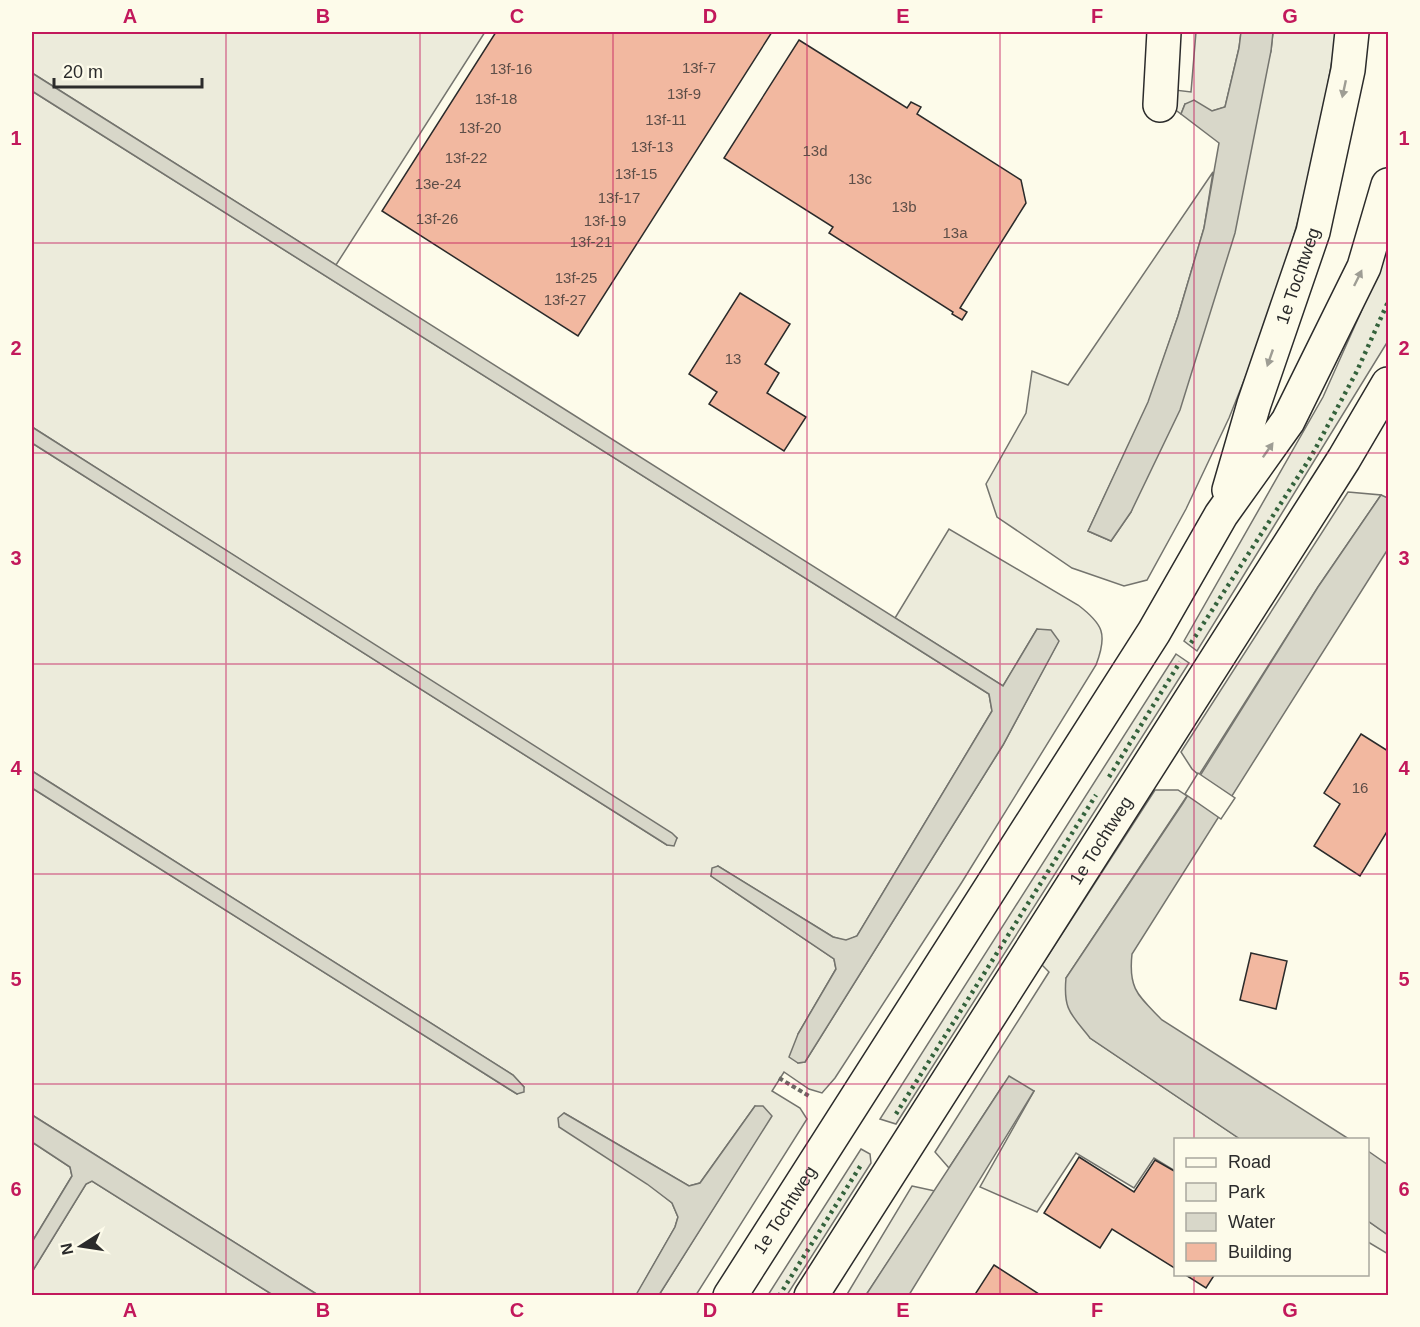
<svg xmlns="http://www.w3.org/2000/svg" width="1420" height="1327" font-family="Helvetica,sans-serif">
<style>
.green{fill:#ecebdb;stroke:#74746e;stroke-width:1.5}
.water{fill:#d8d7c9;stroke:#74746e;stroke-width:1.5}
.pier{fill:#fdfbea;stroke:#74746e;stroke-width:1.5}
.building{fill:#f2b8a0;stroke:#2b2b2b;stroke-width:1.5}
.lines{fill:none;stroke-linecap:round;stroke-linejoin:round}
.minor-casing{stroke:#2b2b2b;stroke-width:36}
.major-casing{stroke:#2b2b2b;stroke-width:36}
.path{stroke:#6a6964;stroke-width:4;stroke-dasharray:4.5 3;stroke-linecap:butt}
.minor{stroke:#fdfbea;stroke-width:33}
.major{stroke:#fdfbea;stroke-width:33}
.hedge{stroke:#34623c;stroke-width:4.5;stroke-dasharray:3 4.5;stroke-linecap:butt}
.oneway{fill:#9e9d94}
.grid{fill:none;stroke:#c2185b;stroke-width:1.5;stroke-opacity:0.55}
.labels{text-anchor:middle;dominant-baseline:central;stroke-width:4.5;stroke-linejoin:round;paint-order:stroke}
.number-label{font-size:15px;fill:#5d4e48}
.street-label{font-size:18px;fill:#2b2b2b;stroke:#fdfbea}
.neatline{fill:none;stroke:#c2185b;stroke-width:2}
.grid-label{font-size:20px;text-anchor:middle;font-weight:bold;fill:#c2185b}
</style>
<rect width="100%" height="100%" fill="#fdfbea"/>
<!-- green -->
<g class="green">
<polygon points="32,32 485,32 336,265 32,73"/>
<polygon points="1196,32 1241,32 1239,48 1225,107 1212,111 1185,104 1181,114 1173,108 1175,90 1191,92"/>
<polygon points="1273,32 1337,32 1314,163 1275,303 1229,418 1186,509 1147,580 1124,586 1072,568 997,517 986,484 1026,413 1032,371 1068,385 1213,172 1204,228 1178,316 1149,402 1088,531 1111,541 1131,512 1271,51"/>
<path d="M 32,91 L 989,694 L 992,711 L 857,936 L 846,941 L 833,937 L 718,866 L 711,876 L 834,959 L 836,969 L 798,1034 L 798,1063 L 805,1062 L 1003,745 L 1058,642 L 1037,629 L 1003,686 L 895,618 L 949,529 L 1078,605 C 1103,624 1108,634 1096,665 L 962,882 L 835,1078 L 822,1093 L 809,1089 L 784,1072 L 772,1091 L 800,1108 L 807,1119 L 696,1295 L 659,1295 L 771,1116 L 755,1106 L 700,1183 L 689,1186 L 564,1113 L 672,1203 L 678,1217 L 675,1227 L 636,1296 L 318,1295 L 32,1115 L 32,788 L 509,1089 L 517,1094 L 524,1087 L 513,1075 L 32,771 L 32,443 L 667,845 L 677,838 L 32,427 Z"/>
<polygon points="1388,244 1388,341 1197,651 1184,641 1323,397 1361,312"/>
<polygon points="1348,492 1381,495 1318,587 1199,775 1192,769 1181,752"/>
<polygon points="1176,654 1189,663 896,1124 880,1119"/>
<polygon points="1155,790 1178,790 1187,796 1066,978 1090,1038 1240,1139 1176,1140 1175,1171 1154,1158 1134,1188 1076,1153 1037,1212 980,1187 1034,1091 1003,1085 949,1168 935,1152 1049,972 1042,965"/>
<polygon points="32,1142 70,1167 72,1176 32,1242"/>
<polygon points="861,1149 870,1154 871,1163 787,1295 768,1295"/>
<polygon points="92,1181 273,1295 32,1295 32,1272 86,1184"/>
<polygon points="912,1186 935,1191 866,1295 846,1296"/>
<polygon points="1368,1221 1388,1235 1388,1254 1368,1242"/>
</g>
<!-- water -->
<g class="water">
<polygon points="1241,32 1273,32 1271,51 1235,233 1180,410 1131,512 1111,541 1088,531 1148,402 1178,316 1204,228 1219,143 1181,114 1185,104 1194,100 1212,111 1225,107 1239,48"/>
<polygon points="32,73 1003,686 1037,629 1051,630 1059,641 1003,745 805,1062 798,1063 789,1057 798,1034 836,969 834,959 711,876 712,868 718,866 833,937 846,940 857,936 992,711 989,694 32,91"/>
<polygon points="32,427 672,833 677,838 674,846 667,845 32,443"/>
<path d="M 1381,495 L 1388,498 L 1388,549 L 1132,954 C 1128,990 1139,996 1162,1020 L 1349,1139 L 1240,1139 L 1090,1038 C 1071,1014 1063,1010 1066,978 L 1183,803 L 1318,587 Z"/>
<polygon points="32,771 513,1075 524,1087 524,1092 517,1094 509,1089 32,788"/>
<polygon points="1009,1076 1034,1091 909,1295 866,1295"/>
<polygon points="755,1106 763,1106 772,1116 659,1295 636,1295 675,1227 678,1217 672,1203 647,1184 559,1127 558,1118 564,1113 689,1186 700,1183"/>
<polygon points="32,1115 318,1295 273,1295 92,1181 86,1184 32,1272 32,1242 72,1176 70,1167 32,1142"/>
<polygon points="1368,1151 1388,1165 1388,1235 1368,1221"/>
</g>
<!-- pier -->
<polygon class="pier" points="1198,773 1235,798 1221,819 1185,794"/>
<!-- building -->
<g class="building">
<polygon points="496,32 772,32 578,336 382,211"/>
<polygon points="799,40 907,108 911,102 921,107 917,114 1021,180 1026,203 960,308 967,312 962,320 952,314 953,312 829,233 833,227 724,158"/>
<polygon points="740,293 790,324 765,364 779,373 767,393 806,417 784,451 709,404 717,392 689,374"/>
<polygon points="1361,734 1388,751 1388,830 1360,876 1314,846 1340,804 1324,793"/>
<polygon points="1251,953 1287,961 1276,1009 1240,1000"/>
<polygon points="1079,1157 1134,1192 1155,1160 1176,1172 1176,1269 1112,1229 1100,1248 1044,1213"/>
<polygon points="994,1265 1042,1296 974,1296"/>
<polygon points="1184,1274 1215,1274 1206,1288"/>
</g>
<g class="lines">
<!-- minor casing -->
<g class="minor-casing">
<g id="minor">
<polyline points="1160,105 1164,32"/>
<path id="s1" d="M 811,1296 L 1344,459 L 1388,384"/>
</g>
</g>
<!-- major casing -->
<g class="major-casing">
<g id="major">
<path id="s2" d="M 1229,490 L 1254,404 L 1313,232 L 1348,70 L 1352,32"/>
<path id="s3" d="M 730,1296 L 1154,632 L 1221,515 L 1288,421 L 1364,267 L 1388,185"/>
</g>
</g>
<!-- path -->
<polyline class="path" points="779,1078 809,1096"/>
<!-- minor -->
<use href="#minor" class="minor"/>
<!-- major -->
<use href="#major" class="major"/>
<!-- hedge -->
<g class="hedge">
<polyline points="1191,643 1312,455 1357,371 1388,302"/>
<polyline points="1109,777 1180,662"/>
<polyline points="896,1114 1096,795"/>
<polyline points="779,1296 861,1165"/>
</g>
</g>
<!-- one-way arrows -->
<defs><path id="oneway-solid" d="M-6-.8H1V-3.2L6.5 0L1 3.2V.8H-6Z" transform="scale(1.5)"/></defs>
<g class="oneway">
<use href="#oneway-solid" transform="translate(1344 89) rotate(102)"/>
<use href="#oneway-solid" transform="translate(1358 278) rotate(-64)"/>
<use href="#oneway-solid" transform="translate(1270 358) rotate(109)"/>
<use href="#oneway-solid" transform="translate(1268 450) rotate(-55)"/>
</g>
<!-- grid -->
<path class="grid" d="M 226,32 L 226,1296M 420,32 L 420,1296M 613,32 L 613,1296M 807,32 L 807,1296M 1000,32 L 1000,1296M 1194,32 L 1194,1140M 32,243 L 1388,243M 32,453 L 1388,453M 32,664 L 1388,664M 32,874 L 1388,874M 32,1084 L 1388,1084M 1194,1274 L 1194,1296"/>
<g class="labels">
<!-- number labels -->
<g class="number-label">
<text x="699" y="67">13f-7</text>
<text x="511" y="68">13f-16</text>
<text x="684" y="93">13f-9</text>
<text x="496" y="98">13f-18</text>
<text x="666" y="119">13f-11</text>
<text x="480" y="127">13f-20</text>
<text x="652" y="146">13f-13</text>
<text x="815" y="150">13d</text>
<text x="466" y="157">13f-22</text>
<text x="636" y="173">13f-15</text>
<text x="860" y="178">13c</text>
<text x="438" y="183">13e-24</text>
<text x="619" y="197">13f-17</text>
<text x="904" y="206">13b</text>
<text x="437" y="218">13f-26</text>
<text x="605" y="220">13f-19</text>
<text x="955" y="232">13a</text>
<text x="591" y="241">13f-21</text>
<text x="576" y="277">13f-25</text>
<text x="565" y="299">13f-27</text>
<text x="733" y="358">13</text>
<text x="1360" y="787">16</text>
</g>
<!-- street labels -->
<g class="street-label">
<text stroke="none"><textPath href="#s2" startOffset="225">1e Tochtweg</textPath></text>
<text stroke="none"><textPath href="#s1" startOffset="540">1e Tochtweg</textPath></text>
<text stroke="none"><textPath href="#s3" startOffset="102">1e Tochtweg</textPath></text>
</g>
</g>
<!-- border -->
<rect width="1420" height="1327" fill="none" stroke="#fdfbea" stroke-width="66"/>
<!-- legend -->
<rect x="1174" y="1138" width="195" height="138" fill="#fdfbea" stroke="#a9a89e" stroke-width="1.5"/>
<rect x="1186" y="1158" width="30" height="9" fill="#fdfbea" stroke="#a9a89e" stroke-width="1.5"/>
<text x="1228" y="1168" font-size="18" fill="#2b2b2b">Road</text>
<rect x="1186" y="1183" width="30" height="18" fill="#ecebdb" stroke="#a9a89e" stroke-width="1.5"/>
<text x="1228" y="1198" font-size="18" fill="#2b2b2b">Park</text>
<rect x="1186" y="1213" width="30" height="18" fill="#d8d7c9" stroke="#a9a89e" stroke-width="1.5"/>
<text x="1228" y="1228" font-size="18" fill="#2b2b2b">Water</text>
<rect x="1186" y="1243" width="30" height="18" fill="#f2b8a0" stroke="#a9a89e" stroke-width="1.5"/>
<text x="1228" y="1258" font-size="18" fill="#2b2b2b">Building</text>
<!-- north arrow -->
<g transform="translate(81 1246) rotate(258)" stroke="#fdfbea" stroke-width="4.5" paint-order="stroke">
<path d="M0-4.5L10 22L0 15L-10 22Z" fill="#2b2b2b"/>
<text y="-9" font-size="16" font-weight="bold" text-anchor="middle" fill="#2b2b2b">N</text>
</g>
<!-- scale -->
<path d="M54 78v9h148v-9" fill="none" stroke="#2b2b2b" stroke-width="3"/>
<text x="63" y="78" font-size="18" fill="#2b2b2b" stroke="#fdfbea" stroke-width="4.5" paint-order="stroke">20 m</text>
<rect x="33" y="33" width="1354" height="1261" class="neatline"/>
<g class="grid-label">
<text x="130" y="23">A</text>
<text x="323" y="23">B</text>
<text x="517" y="23">C</text>
<text x="710" y="23">D</text>
<text x="903" y="23">E</text>
<text x="1097" y="23">F</text>
<text x="1290" y="23">G</text>
<text x="16" y="145">1</text>
<text x="1404" y="145">1</text>
<text x="16" y="355">2</text>
<text x="1404" y="355">2</text>
<text x="16" y="565">3</text>
<text x="1404" y="565">3</text>
<text x="16" y="775">4</text>
<text x="1404" y="775">4</text>
<text x="16" y="986">5</text>
<text x="1404" y="986">5</text>
<text x="16" y="1196">6</text>
<text x="1404" y="1196">6</text>
<text x="130" y="1317">A</text>
<text x="323" y="1317">B</text>
<text x="517" y="1317">C</text>
<text x="710" y="1317">D</text>
<text x="903" y="1317">E</text>
<text x="1097" y="1317">F</text>
<text x="1290" y="1317">G</text>
</g>
</svg>
